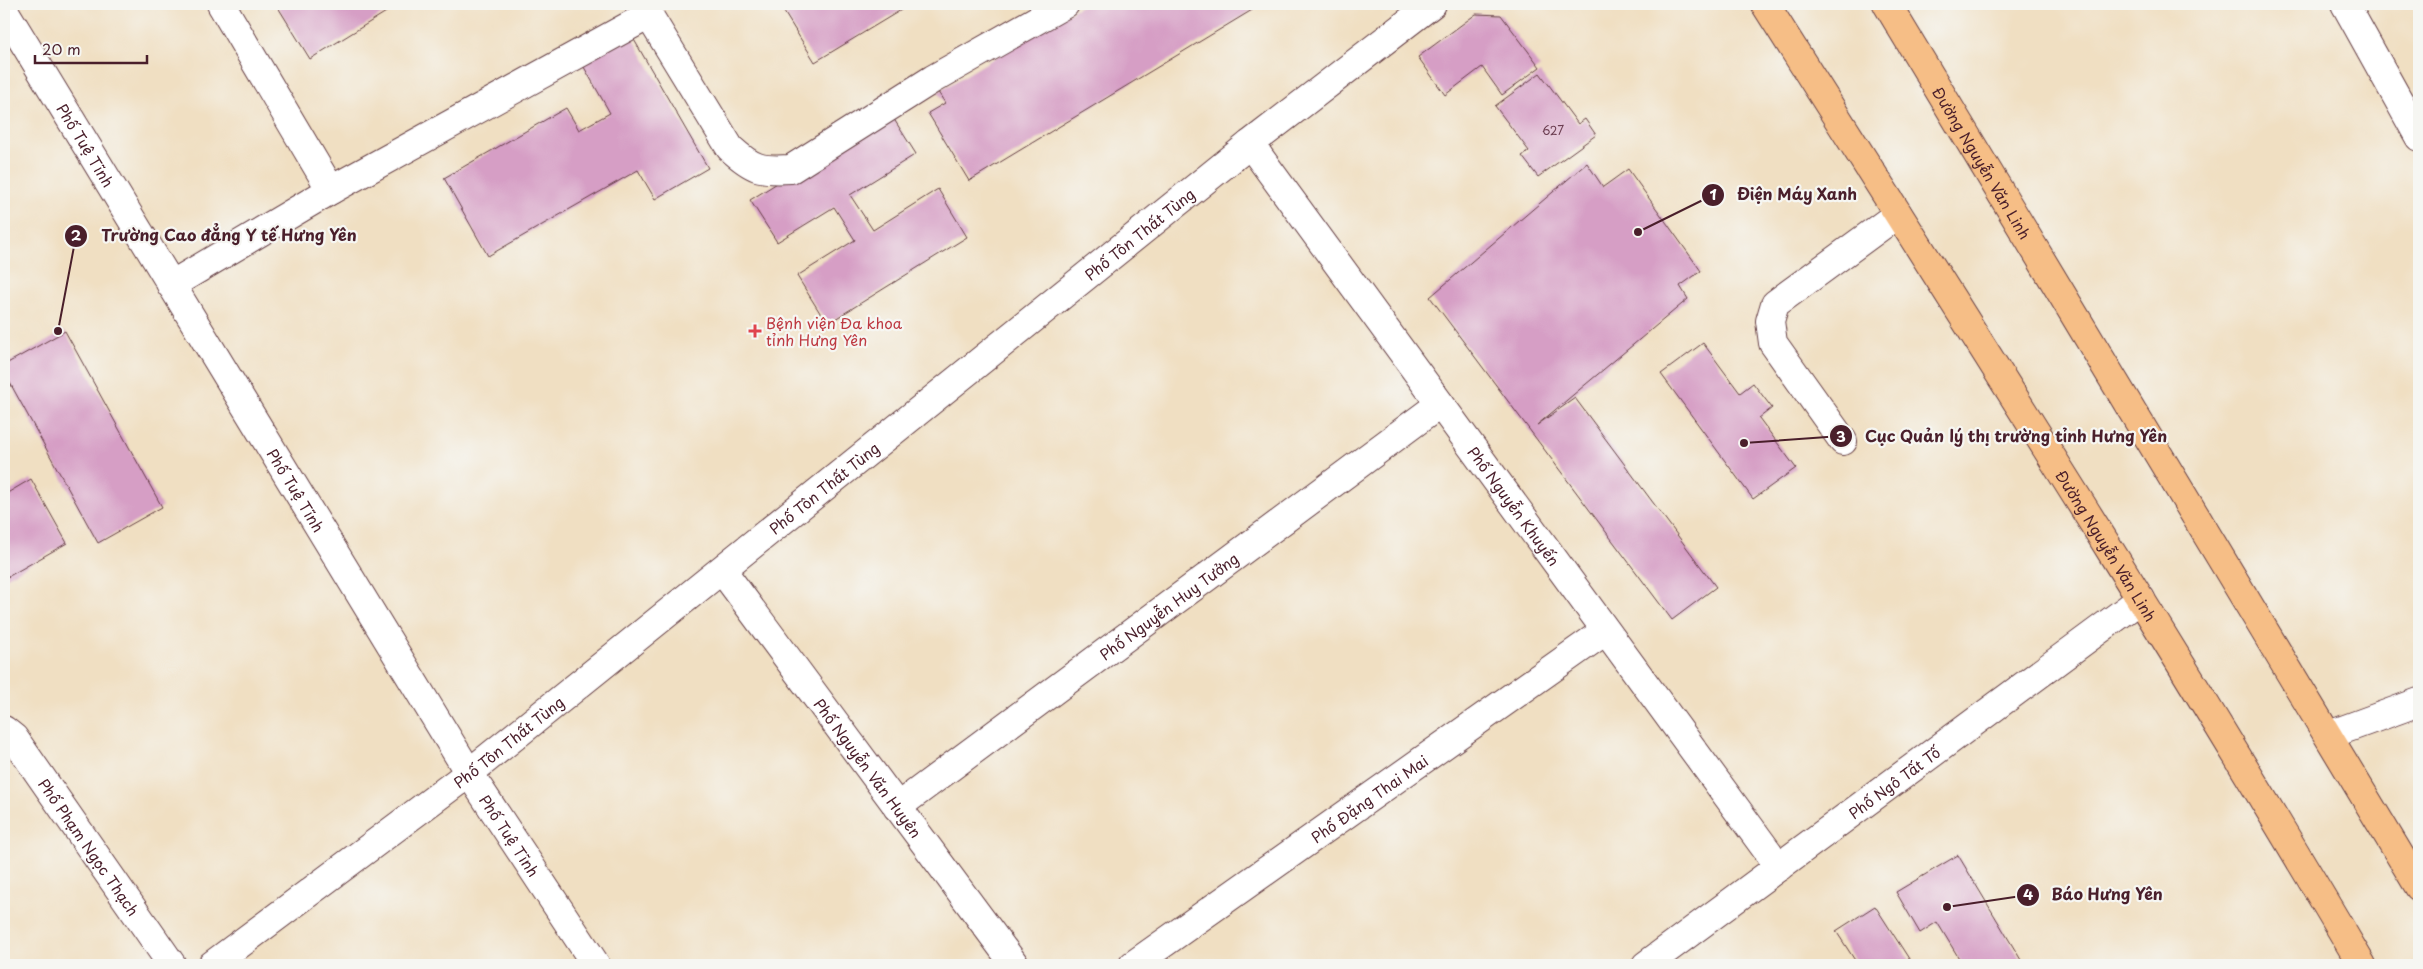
<svg xmlns="http://www.w3.org/2000/svg" width="2423" height="969" font-family="'Playpen Sans',sans-serif">
<style>
.building{fill:#d69ec5}
.lines{fill:none;stroke-linecap:round;stroke-linejoin:round}
.minor-casing{stroke:#633c42;stroke-width:30}
.highway-casing{stroke:#633c42;stroke-width:30}
.minor{stroke:#fff;stroke-width:28}
.highway{stroke:#f6be86;stroke-width:28}
.health-dot{fill:#e0444e;stroke:#f6f6f2;stroke-width:2}
.labels{text-anchor:middle;dominant-baseline:central;stroke-width:4.5;stroke-linejoin:round;paint-order:stroke}
.number-label{font-size:12px;fill:#6d3f52}
.street-label{font-size:15px;fill:#4a1f2b;stroke:#f6f6f2}
.health-label{font-size:15px;fill:#be3a42;stroke:#f6f6f2;text-anchor:start}
.leader{fill:none;stroke:#4a1f2b;stroke-width:2}
.callout-dot{fill:#4a1f2b;stroke:#f6f6f2;stroke-width:2}
.mark-label{font-size:15px;text-anchor:middle;font-weight:bold;fill:#fff}
.callout-label{font-size:16px;text-anchor:middle;font-weight:bold;fill:#4a1f2b;stroke:#f6f6f2;stroke-width:4.5;stroke-linejoin:round;paint-order:stroke}
</style>
<rect width="100%" height="100%" fill="#f6f6f2"/>
<filter id="ink" filterUnits="userSpaceOnUse"><feTurbulence type="fractalNoise" baseFrequency=".02" numOctaves="2"/><feDisplacementMap in="SourceGraphic" scale="10" xChannelSelector="R" yChannelSelector="G"/><feConvolveMatrix kernelMatrix="1 2 1 2 8 2 1 2 1" color-interpolation-filters="sRGB"/></filter>
<filter id="wash" filterUnits="userSpaceOnUse"><feTurbulence type="fractalNoise" baseFrequency=".0096" numOctaves="4" result="noise"/><feDisplacementMap in="SourceGraphic" scale="20" xChannelSelector="R" yChannelSelector="G"/><feGaussianBlur stdDeviation="1.12" result="paint"/><feColorMatrix in="noise" values="0 0 0 0 0 0 0 0 0 0 0 0 0 0 0 0 0 1.4 0 .05"/><feComposite in="paint" operator="in"/></filter>
<g filter="url(#wash)">
<rect width="100%" height="100%" fill="#f0dfc2"/>
<g id="blocks">
<!-- building -->
<g class="building">
<polygon points="276,4 399,4 310,59"/>
<polygon points="779,4 911,4 815,62"/>
<polygon points="1084,4 1262,4 969,181 928,113 945,103 938,92"/>
<polygon points="1476,14 1501,15 1540,67 1502,95 1482,67 1445,95 1418,57"/>
<polygon points="629,31 708,168 655,199 638,170 488,256 444,178 566,108 579,130 610,113 580,60"/>
<polygon points="1540,73 1578,124 1585,119 1596,135 1538,177 1522,156 1529,151 1495,106"/>
<polygon points="890,113 916,154 850,195 873,230 938,189 967,237 827,324 797,276 855,240 834,207 777,242 750,200"/>
<polygon points="1587,163 1603,187 1628,169 1701,271 1680,286 1688,299 1537,425 1575,398 1716,587 1672,620 1430,297"/>
<polygon points="65,331 162,507 98,543 4,372 4,365"/>
<polygon points="1703,343 1740,393 1753,383 1772,408 1759,418 1796,468 1753,499 1661,374"/>
<polygon points="31,479 67,543 4,579 4,495"/>
<polygon points="1958,855 2024,965 1963,965 1937,922 1920,933 1896,892"/>
<polygon points="1875,906 1913,965 1858,965 1836,931"/>
</g>
</g>
</g>
<g filter="url(#ink)">
<use href="#blocks" fill-opacity="0" stroke="#633c42" stroke-width="1"/>
<g class="lines">
<!-- minor casing -->
<g class="minor-casing">
<g id="minor">
<polyline points="221,4 331,190"/>
<path d="M 642,4 L 730,148 C 753,169 760,171 791,169 L 933,79 L 1065,4"/>
<polyline points="2345,4 2419,137"/>
<path id="s1" d="M 4,10 L 469,773 L 596,965"/>
<path id="s2" d="M 1250,144 L 1779,867"/>
<polyline points="171,285 331,190 649,15"/>
<polyline points="1843,441 1773,343 1770,321 1775,304 1898,214"/>
<path id="s3" d="M 722,570 L 1015,965"/>
<path id="s4" d="M 4,730 L 14,738 L 172,965"/>
<polyline points="2329,735 2419,702"/>
<path id="s5" d="M 897,807 L 1440,404"/>
<path id="s6" d="M 212,965 L 469,773 L 1250,144 L 1432,4"/>
<path id="s7" d="M 1133,965 L 1605,631"/>
<path id="s8" d="M 1646,965 L 2141,599"/>
</g>
</g>
<!-- highway casing -->
<g class="highway-casing">
<g id="highway">
<path id="s9" d="M 1765,4 C 1967,323 2171,640 2362,965"/>
<path id="s10" d="M 1887,4 L 2419,887"/>
</g>
</g>
<!-- minor -->
<use href="#minor" class="minor"/>
<!-- highway -->
<use href="#highway" class="highway"/>
</g>
</g>
<!-- markers -->
<path class="health-dot" d="M752.5 323.5h5v5h5v5h-5v5h-5v-5h-5v-5h5z"/>
<g class="labels">
<!-- number labels -->
<g class="number-label">
<text x="1553" y="130">627</text>
</g>
<!-- street labels -->
<g class="street-label">
<text stroke="none"><textPath href="#s1" startOffset="158">Phố Tuệ Tĩnh</textPath></text>
<text stroke="none"><textPath href="#s10" startOffset="185">Đường Nguyễn Văn Linh</textPath></text>
<text stroke="none"><textPath href="#s6" startOffset="1181">Phố Tôn Thất Tùng</textPath></text>
<text stroke="none"><textPath href="#s6" startOffset="776">Phố Tôn Thất Tùng</textPath></text>
<text stroke="none"><textPath href="#s1" startOffset="562">Phố Tuệ Tĩnh</textPath></text>
<text stroke="none"><textPath href="#s2" startOffset="448">Phố Nguyễn Khuyến</textPath></text>
<text stroke="none"><textPath href="#s9" startOffset="640">Đường Nguyễn Văn Linh</textPath></text>
<text stroke="none"><textPath href="#s5" startOffset="338">Phố Nguyễn Huy Tưởng</textPath></text>
<text stroke="none"><textPath href="#s6" startOffset="371">Phố Tôn Thất Tùng</textPath></text>
<text stroke="none"><textPath href="#s3" startOffset="246">Phố Nguyễn Văn Huyên</textPath></text>
<text stroke="none"><textPath href="#s8" startOffset="308">Phố Ngô Tất Tố</textPath></text>
<text stroke="none"><textPath href="#s7" startOffset="289">Phố Đặng Thai Mai</textPath></text>
<text stroke="none"><textPath href="#s1" startOffset="968">Phố Tuệ Tĩnh</textPath></text>
<text stroke="none"><textPath href="#s4" startOffset="145">Phố Phạm Ngọc Thạch</textPath></text>
</g>
<!-- health labels -->
<g class="health-label">
<text x="766" y="322">Bệnh viện Đa khoa<tspan x="766" dy="17">tỉnh Hưng Yên</tspan></text>
</g>
</g>
<!-- callouts -->
<path class="leader" d="M1638 232L1713 195M58 331L76 236M1744 443L1841 436M1947 907L2028 895"/>
<g class="callout-dot">
<circle cx="1638" cy="232" r="5"/>
<circle cx="58" cy="331" r="5"/>
<circle cx="1744" cy="443" r="5"/>
<circle cx="1947" cy="907" r="5"/>
<circle cx="1713" cy="195" r="12"/>
<circle cx="76" cy="236" r="12"/>
<circle cx="1841" cy="436" r="12"/>
<circle cx="2028" cy="895" r="12"/>
</g>
<g class="mark-label">
<text x="1713" y="200">1</text>
<text x="76" y="241">2</text>
<text x="1841" y="442">3</text>
<text x="2028" y="900">4</text>
</g>
<g class="callout-label">
<text x="1797" y="200">Điện Máy Xanh</text>
<text x="229" y="241">Trường Cao đẳng Y tế Hưng Yên</text>
<text x="2016" y="442">Cục Quản lý thị trường tỉnh Hưng Yên</text>
<text x="2107" y="900">Báo Hưng Yên</text>
</g>
<!-- margin -->
<rect width="2423" height="969" fill="none" stroke="#f6f6f2" stroke-width="20"/>
<!-- scale -->
<path d="M35 55v8h112v-8" fill="none" stroke="#4a1f2b" stroke-width="2.5"/>
<text x="42" y="55" font-size="15" fill="#4a1f2b" stroke="#f6f6f2" stroke-width="4" paint-order="stroke">20 m</text>
</svg>
